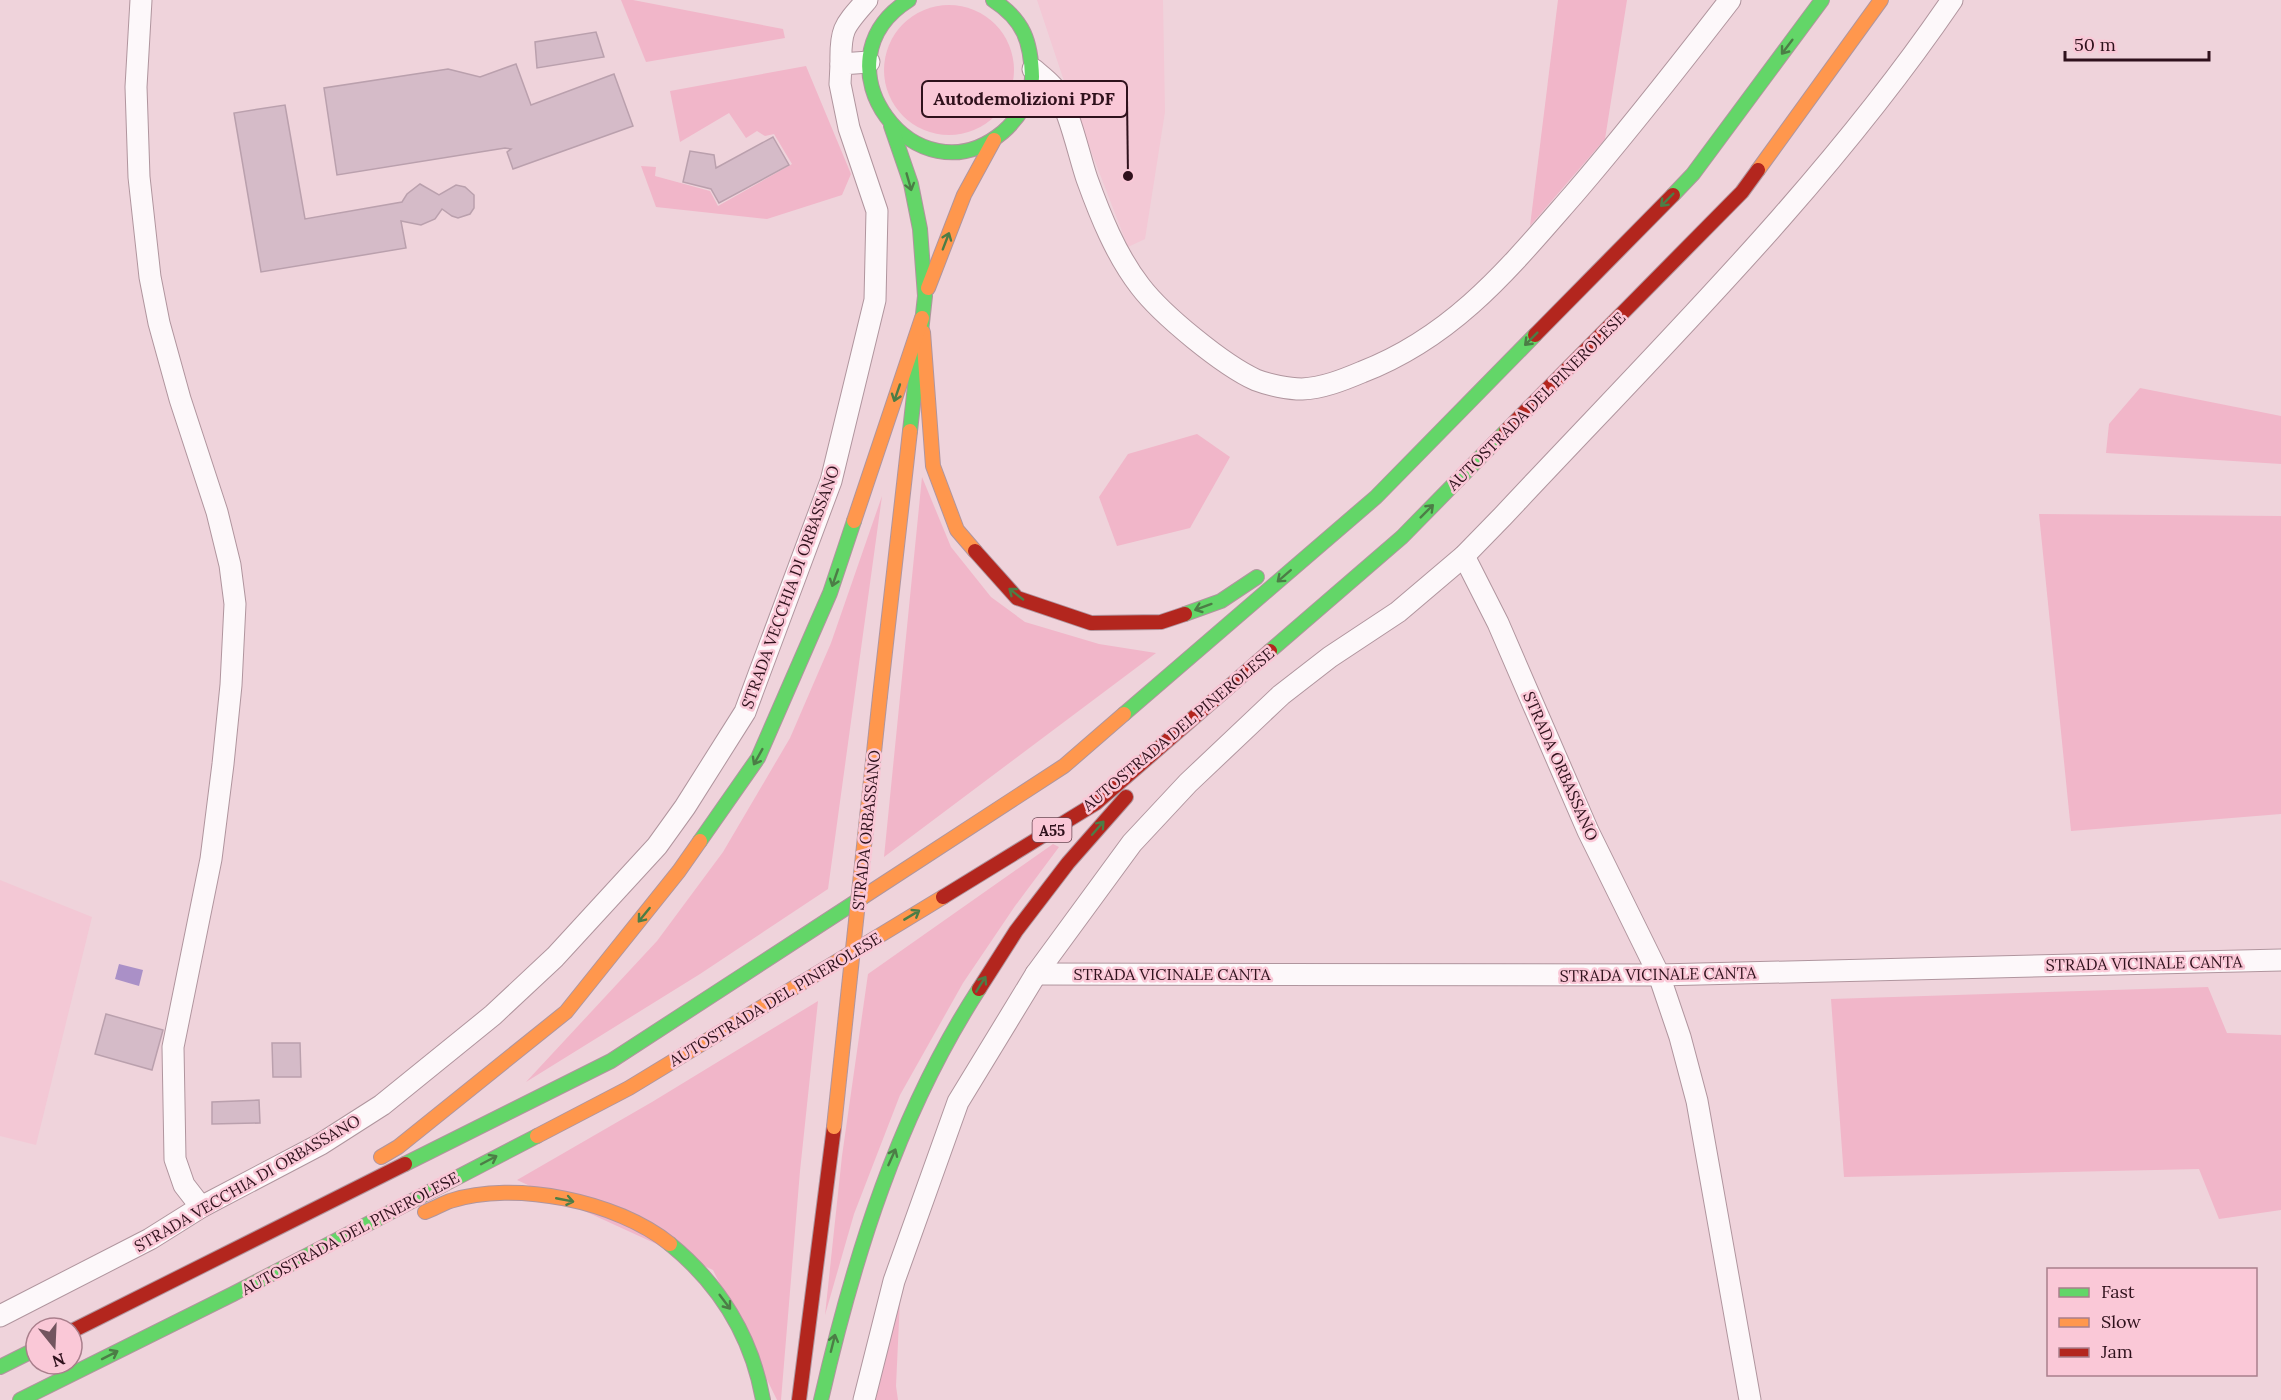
<svg xmlns="http://www.w3.org/2000/svg" width="2281" height="1400" font-family="Lora,serif">
<style>
.built{fill:#f3c8d5}
.green{fill:#f1b6c9}
.water{fill:#aa90c7}
.building{fill:#d5bbc8;stroke:#baa0ad;stroke-width:1.5}
.lines{fill:none;stroke-linecap:round;stroke-linejoin:round}
.street-casing{stroke:#b0959e;stroke-width:23}
.fast-casing{stroke:#b0959e;stroke-width:16}
.slow-casing{stroke:#b0959e;stroke-width:16}
.jam-casing{stroke:#b0959e;stroke-width:16}
.street{stroke:#fdf8fa;stroke-width:21}
.fast{stroke:#63d668;stroke-width:14}
.slow{stroke:#ff974d;stroke-width:14}
.jam{stroke:#b3261e;stroke-width:14}
.slow-bridge-casing{stroke:#b0959e;stroke-width:16;stroke-linecap:butt}
.slow-bridge{stroke:#ff974d;stroke-width:14}
.oneway{stroke:#4c7d46}
.labels{text-anchor:middle;dominant-baseline:central;stroke-width:5;stroke-linejoin:round;paint-order:stroke}
.shield{fill:#fac8d7;stroke:#6c4854;stroke-width:1.5}
.shield-label{font-size:15px;font-weight:bold;fill:#2f111c}
.street-label{font-size:16px;fill:#2f111c;stroke:#fac8d7}
.leader{fill:none;stroke:#2f111c;stroke-width:2}
.callout-dot{fill:#2f111c;stroke:#fac8d7;stroke-width:2}
.callout{fill:#fac8d7;stroke:#2f111c;stroke-width:2}
.callout-label{font-size:18px;text-anchor:middle;font-weight:bold;fill:#2f111c}
</style>
<rect width="100%" height="100%" fill="#efd3db"/>
<!-- built -->
<g class="built">
<polygon points="1037,0 1163,0 1165,112 1145,239 1128,247 1064,81"/>
<polygon points="0,880 92,917 36,1145 0,1136"/>
</g>
<!-- green -->
<g class="green">
<polygon points="621,0 633,0 783,29 785,38 646,62"/>
<polygon points="1558,0 1627,0 1605,139 1530,226"/>
<circle cx="949" cy="70" r="65"/>
<polygon points="806,66 851,174 842,195 767,219 656,207 641,166 656,167 655,176 710,191 718,206 792,164 774,134 765,136 757,131 746,138 729,113 680,142 670,91"/>
<polygon points="2140,388 2281,416 2281,464 2106,453 2109,424"/>
<polygon points="1197,434 1230,457 1190,528 1117,546 1099,497 1128,454"/>
<polygon points="922,477 951,547 991,597 1025,622 1099,644 1156,653 884,857"/>
<polygon points="882,496 828,889 700,974 526,1082 657,941 723,852 790,738 831,643"/>
<polygon points="2039,514 2281,516 2281,814 2071,831"/>
<polygon points="1053,844 1059,847 1015,906 963,983 900,1095 854,1214 825,1315 842,1156 868,974"/>
<polygon points="2208,987 2227,1033 2281,1035 2281,1210 2219,1219 2199,1169 1844,1177 1831,999"/>
<polygon points="818,1001 800,1171 781,1400 777,1400 713,1270 517,1180 652,1102"/>
<polygon points="900,1299 896,1386 898,1400 871,1400"/>
</g>
<!-- water -->
<polygon class="water" points="119,964 143,970 139,986 115,979"/>
<!-- building -->
<g class="building">
<polygon points="596,32 604,57 537,68 535,42"/>
<polygon points="516,64 531,105 614,74 633,126 513,169 507,152 511,149 505,148 337,175 324,88 448,69 480,77"/>
<polygon points="285,105 305,219 402,202 407,194 420,184 439,195 456,185 465,187 474,195 474,208 470,214 458,218 452,216 442,209 435,219 421,225 401,221 406,248 261,272 234,113"/>
<polygon points="773,137 789,165 719,203 711,189 683,182 690,151 714,155 716,168"/>
<polygon points="106,1014 163,1030 152,1070 95,1054"/>
<polygon points="272,1043 300,1043 301,1077 273,1077"/>
<polygon points="259,1100 260,1123 212,1124 212,1102"/>
</g>
<g class="lines">
<!-- street casing -->
<g class="street-casing">
<g id="street">
<polyline points="141,0 136,87 139,177 150,277 159,323 180,399 217,512 230,565 235,604 231,685 223,764 211,859 173,1047 175,1159 184,1185 201,1207"/>
<path d="M 841,64 C 840,29 844,26 867,0"/>
<path d="M 1033,69 C 1040,75 1047,80 1053,87 C 1068,103 1079,156 1087,179 C 1100,215 1116,255 1140,286 C 1162,315 1223,365 1256,380 C 1269,385 1288,389 1302,389 C 1323,388 1343,380 1362,372 C 1455,336 1510,267 1574,194 C 1628,131 1679,66 1730,0"/>
<polyline points="1464,556 1498,623 1588,831 1659,975 1680,1037 1697,1101 1750,1400"/>
<polyline points="1036,974 1659,975 2281,960"/>
<polyline points="0,1316 150,1239 201,1207 321,1144 382,1105 493,1015 555,957 657,846 685,807 745,712 759,674 831,481 875,300 877,211 849,128 840,84 841,64 869,62"/>
<path d="M 864,1400 L 894,1281 L 958,1102 L 1036,974 L 1132,843 L 1188,783 L 1281,695 L 1330,657 L 1398,612 L 1464,556 L 1503,516 C 1658,350 1824,188 1952,0"/>
</g>
</g>
<!-- fast casing -->
<g class="fast-casing">
<g id="fast">
<path d="M 909,0 C 810,62 916,205 1003,132 C 1018,119 1032,98 1032,77 C 1031,42 1024,20 993,0"/>
<polyline points="891,126 911,184 920,229 925,296 910,431"/>
<polyline points="1673,195 1693,174 1822,0"/>
<polyline points="1185,614 1221,601 1257,577"/>
<polyline points="1270,651 1402,537 1506,431"/>
<polyline points="1124,714 1376,497 1535,335"/>
<polyline points="700,841 758,758 830,593 854,521"/>
<polyline points="405,1164 611,1061 863,897"/>
<path d="M 670,1244 C 719,1284 752,1337 763,1400"/>
<polyline points="0,1367 36,1349"/>
<polyline points="20,1400 233,1294 537,1136"/>
<path d="M 821,1400 C 854,1257 898,1114 979,989"/>
</g>
</g>
<!-- slow casing -->
<g class="slow-casing">
<g id="slow">
<polyline points="1758,170 1881,0"/>
<polyline points="928,288 964,195 994,140"/>
<polyline points="923,332 933,466 957,530 975,551"/>
<polyline points="854,521 922,318"/>
<polyline points="880,696 910,431"/>
<polyline points="863,897 1064,766 1124,714"/>
<polyline points="537,1136 629,1088 943,897"/>
<polyline points="381,1157 398,1147 566,1012 679,871 700,841"/>
<path d="M 425,1212 C 433,1209 442,1204 450,1201 C 515,1180 617,1201 670,1244"/>
</g>
</g>
<!-- jam casing -->
<g class="jam-casing">
<g id="jam">
<polyline points="1535,335 1673,195"/>
<polyline points="1506,431 1742,192 1758,170"/>
<polyline points="975,551 1017,598 1091,623 1161,622 1185,614"/>
<polyline points="943,897 1096,803 1270,651"/>
<polyline points="979,989 1016,931 1068,863 1126,797"/>
<polyline points="72,1331 405,1164"/>
<polyline points="799,1400 834,1127"/>
</g>
</g>
<!-- street -->
<use href="#street" class="street"/>
<!-- fast -->
<use href="#fast" class="fast"/>
<!-- slow -->
<use href="#slow" class="slow"/>
<!-- jam -->
<use href="#jam" class="jam"/>
<!-- slow-bridge casing -->
<g class="slow-bridge-casing">
<polyline id="slow-bridge" points="834,1127 880,696"/>
</g>
<!-- slow-bridge -->
<use href="#slow-bridge" class="slow-bridge"/>
</g>
<!-- one-way arrows -->
<defs><path id="oneway-shaft" d="M-6 0H5M1.5-3L5.5 0L1.5 3" fill="none" stroke-width="1.6" stroke-linecap="round" stroke-linejoin="round" transform="scale(1.5)"/></defs>
<g class="oneway">
<use href="#oneway-shaft" transform="translate(1787 47) rotate(127)"/>
<use href="#oneway-shaft" transform="translate(909 182) rotate(74)"/>
<use href="#oneway-shaft" transform="translate(1667 200) rotate(135)"/>
<use href="#oneway-shaft" transform="translate(946 241) rotate(-69)"/>
<use href="#oneway-shaft" transform="translate(1531 339) rotate(135)"/>
<use href="#oneway-shaft" transform="translate(897 393) rotate(109)"/>
<use href="#oneway-shaft" transform="translate(1427 511) rotate(-45)"/>
<use href="#oneway-shaft" transform="translate(1284 576) rotate(139)"/>
<use href="#oneway-shaft" transform="translate(835 578) rotate(109)"/>
<use href="#oneway-shaft" transform="translate(1016 594) rotate(-142)"/>
<use href="#oneway-shaft" transform="translate(1203 607) rotate(160)"/>
<use href="#oneway-shaft" transform="translate(758 757) rotate(119)"/>
<use href="#oneway-shaft" transform="translate(1098 828) rotate(-49)"/>
<use href="#oneway-shaft" transform="translate(644 915) rotate(129)"/>
<use href="#oneway-shaft" transform="translate(912 915) rotate(-31)"/>
<use href="#oneway-shaft" transform="translate(981 984) rotate(-58)"/>
<use href="#oneway-shaft" transform="translate(892 1157) rotate(-66)"/>
<use href="#oneway-shaft" transform="translate(489 1160) rotate(-28)"/>
<use href="#oneway-shaft" transform="translate(565 1200) rotate(11)"/>
<use href="#oneway-shaft" transform="translate(725 1302) rotate(53)"/>
<use href="#oneway-shaft" transform="translate(833 1343) rotate(-76)"/>
<use href="#oneway-shaft" transform="translate(110 1355) rotate(-27)"/>
</g>
<g class="labels">
<!-- shield labels -->
<rect class="shield" x="1032.5" y="818" width="39" height="24" rx="4.5"/>
<g class="shield-label">
<text x="1052" y="830">A55</text>
</g>
<!-- street labels -->
<g class="street-label">
<text transform="translate(1536 401) rotate(-45)">AUTOSTRADA DEL PINEROLESE</text>
<text transform="translate(790 587) rotate(-70)">STRADA VECCHIA DI ORBASSANO</text>
<text transform="translate(1178 729) rotate(-40)">AUTOSTRADA DEL PINEROLESE</text>
<text transform="translate(1561 766) rotate(66)">STRADA ORBASSANO</text>
<text transform="translate(866 830) rotate(-84)">STRADA ORBASSANO</text>
<text transform="translate(2144 963) rotate(-1)">STRADA VICINALE CANTA</text>
<text x="1172" y="974">STRADA VICINALE CANTA</text>
<text transform="translate(1658 974) rotate(-1)">STRADA VICINALE CANTA</text>
<text transform="translate(775 999) rotate(-31)">AUTOSTRADA DEL PINEROLESE</text>
<text transform="translate(247 1183) rotate(-30)">STRADA VECCHIA DI ORBASSANO</text>
<text transform="translate(350 1233) rotate(-28)">AUTOSTRADA DEL PINEROLESE</text>
</g>
</g>
<!-- callouts -->
<path class="leader" d="M1128 176L1127 99"/>
<circle class="callout-dot" cx="1128" cy="176" r="6"/>
<rect class="callout" x="922" y="81" width="205" height="36" rx="6"/>
<g class="callout-label">
<text x="1024" y="105">Autodemolizioni PDF</text>
</g>
<!-- legend -->
<rect x="2047" y="1268" width="210" height="108" fill="#fac8d7" stroke="#a97f8c" stroke-width="1.5"/>
<rect x="2059" y="1288" width="30" height="9" fill="#63d668" stroke="#a97f8c" stroke-width="1.5"/>
<text x="2101" y="1298" font-size="18" fill="#2f111c">Fast</text>
<rect x="2059" y="1318" width="30" height="9" fill="#ff974d" stroke="#a97f8c" stroke-width="1.5"/>
<text x="2101" y="1328" font-size="18" fill="#2f111c">Slow</text>
<rect x="2059" y="1348" width="30" height="9" fill="#b3261e" stroke="#a97f8c" stroke-width="1.5"/>
<text x="2101" y="1358" font-size="18" fill="#2f111c">Jam</text>
<!-- north arrow -->
<g transform="translate(54 1346) rotate(162)"><circle r="28" fill="#fac8d7" stroke="#a97f8c" stroke-width="1.5"/>
<path d="M0-4.5L10 22L0 15L-10 22Z" fill="#72555f"/>
<text y="-9" font-size="16" font-weight="bold" text-anchor="middle" fill="#2f111c">N</text>
</g>
<!-- scale -->
<path d="M2065 51v9h144v-9" fill="none" stroke="#2f111c" stroke-width="3"/>
<text x="2074" y="51" font-size="18" fill="#2f111c" stroke="#fac8d7" stroke-width="4.5" paint-order="stroke">50 m</text>
</svg>
